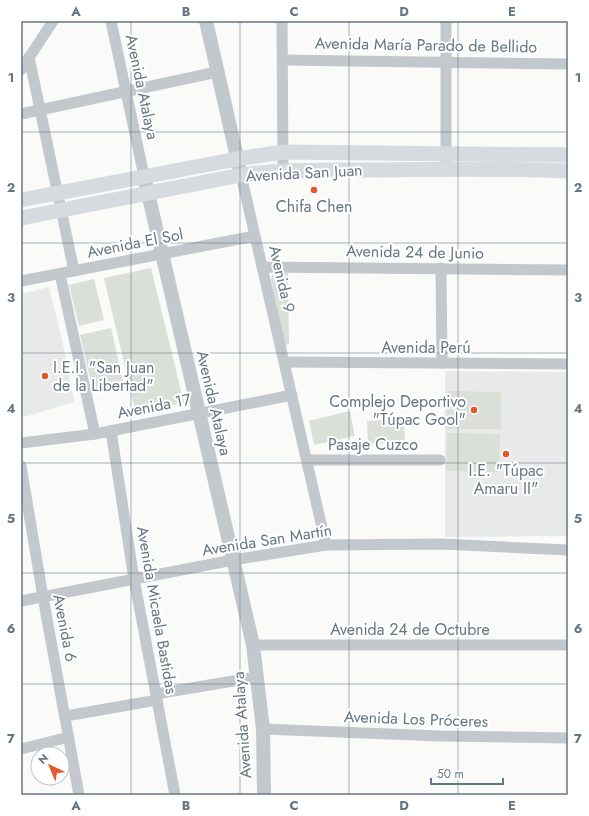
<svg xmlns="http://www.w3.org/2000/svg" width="589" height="816" font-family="Jost,sans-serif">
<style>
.built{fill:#e8e9e9}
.green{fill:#dadfd7}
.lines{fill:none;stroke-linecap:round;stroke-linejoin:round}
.minor{stroke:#c3c8cc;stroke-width:11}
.tertiary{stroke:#c3c8cc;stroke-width:14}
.secondary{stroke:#d6dbdf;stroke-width:15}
.grid{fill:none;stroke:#657683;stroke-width:1;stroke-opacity:0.55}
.poi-dot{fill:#e4572e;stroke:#fff;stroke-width:1.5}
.labels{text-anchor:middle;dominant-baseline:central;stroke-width:4;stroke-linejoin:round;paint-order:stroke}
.street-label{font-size:16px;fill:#657683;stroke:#fff}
.poi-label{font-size:16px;fill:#657683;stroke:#fff}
.neatline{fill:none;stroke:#657683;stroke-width:1.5}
.grid-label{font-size:13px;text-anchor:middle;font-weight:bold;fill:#657683}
</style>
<rect width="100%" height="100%" fill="#fafaf8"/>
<!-- built -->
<g class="built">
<polygon points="49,287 62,339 74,402 24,417 21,407 21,294"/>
<polygon points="445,371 568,372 568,536 445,537"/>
</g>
<!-- green -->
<g class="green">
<polygon points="151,268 184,403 136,413 104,278"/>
<polygon points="275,273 288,273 289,344 285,345 271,279 272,275"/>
<polygon points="94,279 104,320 79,326 69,285"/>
<polygon points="111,328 124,384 93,391 80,335"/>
<polygon points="447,391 501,392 501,429 447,429"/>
<polygon points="350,411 355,436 314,445 309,421"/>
<polygon points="404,419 405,443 368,444 367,421"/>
<polygon points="447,433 500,434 499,472 446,471"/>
</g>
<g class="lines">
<!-- minor -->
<g class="minor">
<polyline points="111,21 144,176"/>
<polyline points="282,21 283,171"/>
<polyline points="29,57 74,271"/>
<polyline points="283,60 568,64"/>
<polyline points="21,70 53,21"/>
<polyline points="21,114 217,72"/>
<polyline points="446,160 446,21"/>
<polyline points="241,175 326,545"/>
<polyline points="262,267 568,270"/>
<polyline points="441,268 442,363"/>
<polyline points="60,274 95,434"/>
<polyline points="21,281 255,236"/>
<polyline points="284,362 568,364"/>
<polyline points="111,431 134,579 175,795"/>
<polyline points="21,443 95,434 292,395"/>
<polyline points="307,460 440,460"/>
<polyline points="21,466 43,597 79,795"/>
<polyline points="21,601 233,560 326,545 442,544 568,550"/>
<polyline points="253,645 568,645"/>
<polyline points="156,694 257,677"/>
<polyline points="66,716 157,700"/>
<polyline points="263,729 440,736 568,738"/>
<polyline points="21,749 69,737"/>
</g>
<!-- tertiary -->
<g class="tertiary">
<polyline points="206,21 241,175"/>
<polyline points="144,176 253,645 263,729 264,795"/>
</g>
<!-- secondary -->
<g class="secondary">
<polyline points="21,200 237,159 283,152 568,155"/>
<path d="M 21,218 L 241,175 C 284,169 328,170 371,170 C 437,169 502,168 568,171"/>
</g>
</g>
<!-- grid -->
<path class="grid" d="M 131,21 L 131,795M 240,21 L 240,795M 349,21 L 349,795M 458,21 L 458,795M 21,132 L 568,132M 21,243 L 568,243M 21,353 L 568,353M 21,463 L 568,463M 21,573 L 568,573M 21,684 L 568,684"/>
<!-- markers -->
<g class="poi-dot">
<circle cx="314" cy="190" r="4"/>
<circle cx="45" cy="376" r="4"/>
<circle cx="474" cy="410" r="4"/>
<circle cx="506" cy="454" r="4"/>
</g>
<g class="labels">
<!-- street labels -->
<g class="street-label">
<text transform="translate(426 45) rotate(1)">Avenida María Parado de Bellido</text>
<text transform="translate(142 87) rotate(78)">Avenida Atalaya</text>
<text transform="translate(304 173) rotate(-3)">Avenida San Juan</text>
<text transform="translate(135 243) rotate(-11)">Avenida El Sol</text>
<text transform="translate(415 252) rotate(1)">Avenida 24 de Junio</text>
<text transform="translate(282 279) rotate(77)">Avenida 9</text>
<text x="426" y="347">Avenida Perú</text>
<text transform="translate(214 403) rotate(77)">Avenida Atalaya</text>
<text transform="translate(154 406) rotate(-11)">Avenida 17</text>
<text x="373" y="444">Pasaje Cuzco</text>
<text transform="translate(267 540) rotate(-9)">Avenida San Martín</text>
<text transform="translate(157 610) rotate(80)">Avenida Micaela Bastidas</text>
<text transform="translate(65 628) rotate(79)">Avenida 6</text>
<text x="410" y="629">Avenida 24 de Octubre</text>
<text transform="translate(416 719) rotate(2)">Avenida Los Próceres</text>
<text transform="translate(242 725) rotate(-94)">Avenida Atalaya</text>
</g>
<!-- poi labels -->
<g class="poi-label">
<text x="314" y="206">Chifa Chen</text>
<text x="53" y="367" text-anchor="start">I.E.I. "San Juan<tspan x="53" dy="18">de la Libertad"</tspan></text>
<text x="466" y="401" text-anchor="end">Complejo Deportivo<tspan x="466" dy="18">"Túpac Gool"</tspan></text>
<text x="506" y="470">I.E. "Túpac<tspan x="506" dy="18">Amaru II"</tspan></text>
</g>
</g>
<!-- border -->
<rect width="589" height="816" fill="none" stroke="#ffffff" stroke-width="44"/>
<!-- north arrow -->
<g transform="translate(50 766) rotate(316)"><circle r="19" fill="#ffffff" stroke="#c1c8cd"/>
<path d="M0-3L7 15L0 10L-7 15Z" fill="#e4572e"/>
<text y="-6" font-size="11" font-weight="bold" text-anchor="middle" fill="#657683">N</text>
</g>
<!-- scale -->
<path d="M431 778v6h72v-6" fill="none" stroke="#657683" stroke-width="2"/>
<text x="437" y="778" font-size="12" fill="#657683" stroke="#ffffff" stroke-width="3" paint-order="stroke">50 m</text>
<rect x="22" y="22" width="545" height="772" class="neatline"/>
<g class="grid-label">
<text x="76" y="16">A</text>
<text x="186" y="16">B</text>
<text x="294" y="16">C</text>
<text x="404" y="16">D</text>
<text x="512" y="16">E</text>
<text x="11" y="82">1</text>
<text x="578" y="82">1</text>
<text x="11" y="192">2</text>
<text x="578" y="192">2</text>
<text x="11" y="302">3</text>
<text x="578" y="302">3</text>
<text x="11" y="413">4</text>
<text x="578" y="413">4</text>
<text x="11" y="523">5</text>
<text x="578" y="523">5</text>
<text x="11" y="633">6</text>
<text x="578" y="633">6</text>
<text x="11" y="743">7</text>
<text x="578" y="743">7</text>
<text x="76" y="810">A</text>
<text x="186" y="810">B</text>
<text x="294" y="810">C</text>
<text x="404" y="810">D</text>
<text x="512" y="810">E</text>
</g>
</svg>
